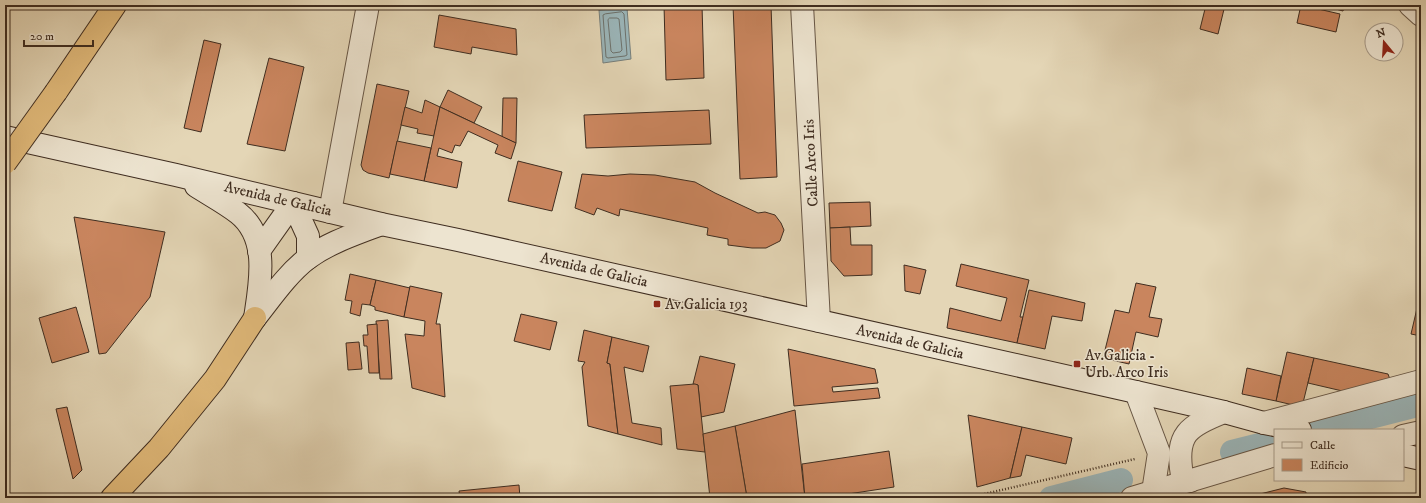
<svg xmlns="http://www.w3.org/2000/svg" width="1426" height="503" font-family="'IM FELL DW Pica',serif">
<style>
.water{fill:#9bb6ba;stroke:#767f7c}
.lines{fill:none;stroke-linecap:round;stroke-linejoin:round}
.shore{stroke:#6d726d;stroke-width:1}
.canal{stroke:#9bb6ba;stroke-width:24}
.building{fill:#c9855e;stroke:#3f2d20}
.minor-casing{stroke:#685746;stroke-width:24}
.tertiary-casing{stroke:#685746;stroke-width:24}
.secondary-casing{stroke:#3f2d20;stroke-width:24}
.trunk-casing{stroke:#3f2d20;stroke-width:24}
.path{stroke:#3f2d20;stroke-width:2.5;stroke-dasharray:1 2;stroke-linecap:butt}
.minor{stroke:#ede4d0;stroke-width:22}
.tertiary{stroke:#ede4d0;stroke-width:22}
.secondary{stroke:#ede4d0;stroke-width:22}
.trunk{stroke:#e2bb7b;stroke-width:22}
.trunk-bridge-casing{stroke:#3f2d20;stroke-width:24;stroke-linecap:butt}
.trunk-bridge{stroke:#e2bb7b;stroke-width:22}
.poi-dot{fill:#8f2418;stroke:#ede4d0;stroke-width:1.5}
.labels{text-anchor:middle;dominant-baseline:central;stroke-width:3;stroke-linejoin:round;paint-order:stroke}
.street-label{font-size:15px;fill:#3f2d20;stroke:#ede4d0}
.poi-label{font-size:15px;fill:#3f2d20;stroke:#ede4d0;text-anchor:start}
</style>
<rect width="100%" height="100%" fill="#e4d6b6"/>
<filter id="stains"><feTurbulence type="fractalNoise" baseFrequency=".005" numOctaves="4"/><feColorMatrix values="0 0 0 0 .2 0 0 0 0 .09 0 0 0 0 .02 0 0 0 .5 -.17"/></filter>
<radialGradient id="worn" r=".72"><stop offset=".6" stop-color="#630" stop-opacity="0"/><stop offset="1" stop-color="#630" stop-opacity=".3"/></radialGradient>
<!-- water -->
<polygon class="water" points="627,8 631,59 603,63 599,10"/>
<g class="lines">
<!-- shore -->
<g class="shore">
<polygon points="622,12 624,14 627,55 625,56 608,58 606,57 603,15 605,14"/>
<polygon points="610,18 617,18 619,19 622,50 620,52 613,53 611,51 608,20"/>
</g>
<!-- canal -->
<g class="canal">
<polyline points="1319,430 1421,404"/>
<polyline points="1232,452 1275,441"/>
<polyline points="1051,498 1121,480"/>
</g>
</g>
<!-- building -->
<g class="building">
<polygon points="664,5 702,5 704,78 666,80"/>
<polygon points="733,5 771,5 777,177 740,179"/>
<polygon points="1206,5 1225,5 1218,34 1200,29"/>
<polygon points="1301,5 1340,14 1336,32 1297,23"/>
<polygon points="1321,5 1345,5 1343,11"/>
<polygon points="439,15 516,29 517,55 472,47 471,54 434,47"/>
<polygon points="204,40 221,44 201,132 184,128"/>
<polygon points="269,58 304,67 285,151 247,144"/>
<polygon points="377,84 409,91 389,178 368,173 363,170 361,165"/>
<polygon points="448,90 482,107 474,123 440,107"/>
<polygon points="503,98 517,98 516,143 502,137"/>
<polygon points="425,100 440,107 434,136 417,133 418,129 401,125 405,107 422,113"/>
<polygon points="440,107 516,143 511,159 495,153 498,145 468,131 460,146 455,145 452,153 439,148 437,156 462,162 457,188 424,181"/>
<polygon points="709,110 711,144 586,148 584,115"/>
<polygon points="397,141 431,148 424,181 390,174"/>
<polygon points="518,161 562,172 552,211 508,201"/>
<polygon points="582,174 608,176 630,174 655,175 695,182 715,193 758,213 765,212 775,215 781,223 784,230 780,241 766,248 752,248 728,245 728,239 707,235 708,228 620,209 619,216 597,208 594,215 575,208"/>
<polygon points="870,202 871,226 830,228 829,203"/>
<polygon points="74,217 165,232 150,297 106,353 99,354"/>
<polygon points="850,227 851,245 872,245 872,275 844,276 831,261 830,228"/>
<polygon points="961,264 1029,280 1020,317 1023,317 1017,343 947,328 950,308 1001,321 1007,298 956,286"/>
<polygon points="904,265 926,270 920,294 905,291"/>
<polygon points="350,274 376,280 370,305 362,304 360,316 350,313 352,301 345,300"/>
<polygon points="376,280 410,288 404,317 375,310 375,307 370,305"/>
<polygon points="1136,283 1156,287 1149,317 1162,319 1158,337 1136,332 1129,364 1103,358 1115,310 1129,313"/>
<polygon points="410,286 442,293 436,324 440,324 445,397 412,388 405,334 424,336 425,321 404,317"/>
<polygon points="1029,290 1085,303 1082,321 1052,316 1045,349 1017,343"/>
<polygon points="1421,291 1421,336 1411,334"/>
<polygon points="76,307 89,352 52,363 39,318"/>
<polygon points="521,314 557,322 550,350 514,341"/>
<polygon points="388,320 392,379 380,379 376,321"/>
<polygon points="377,324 379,373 369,373 367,346 364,346 363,335 368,335 367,325"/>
<polygon points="584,330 612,337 607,363 610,364 618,434 588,426 582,367 585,362 578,361"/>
<polygon points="612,337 649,346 643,372 624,367 632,423 661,428 662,445 618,434 610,364 607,363"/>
<polygon points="359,342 362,369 348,370 346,343"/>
<polygon points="788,349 875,369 878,383 832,387 833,392 878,388 880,398 794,406"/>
<polygon points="1287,352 1314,358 1302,407 1276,401"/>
<polygon points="700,356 735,364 724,412 701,417 698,385 693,384"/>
<polygon points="1314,358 1388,374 1391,382 1351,393 1308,383"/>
<polygon points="1247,368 1281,376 1276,401 1242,394"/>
<polygon points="695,384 698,385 705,452 677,449 670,386"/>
<polygon points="67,407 82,470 73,479 56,409"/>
<polygon points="795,410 805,498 747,498 735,426"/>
<polygon points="968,415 1022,427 1010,478 977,487"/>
<polygon points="735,426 747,498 710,498 703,434"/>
<polygon points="1022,427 1072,438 1066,464 1026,455 1021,476 1010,478"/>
<polygon points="889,451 894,487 822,498 805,498 802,464"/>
<polygon points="519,485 520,498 460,498 459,491"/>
<polygon points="1284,488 1306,492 1306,498 1244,498"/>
</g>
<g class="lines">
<!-- minor casing -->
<g class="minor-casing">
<g id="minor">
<polyline points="802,5 819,321"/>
<polyline points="1410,5 1421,15"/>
<polyline points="330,212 368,5"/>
<polyline points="1136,392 1159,453 1153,492"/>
<polyline points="1264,423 1421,381"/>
<path d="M 1190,481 L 1182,475 C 1175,434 1188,426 1224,412"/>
</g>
</g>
<!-- tertiary casing -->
<g class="tertiary-casing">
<g id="tertiary">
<polyline points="1403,436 1421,432"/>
<polyline points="1132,498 1275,455"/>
</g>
</g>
<!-- secondary casing -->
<g class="secondary-casing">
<g id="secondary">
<polyline points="5,137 176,175 381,224 458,240 1136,392 1224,412 1264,423 1300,430"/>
<path d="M 196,186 C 210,195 225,203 238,213 C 270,238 260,284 255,318"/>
<polyline points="293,203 308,236 308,258"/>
<polyline points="259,251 293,203"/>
<path d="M 255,318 C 271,298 287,274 308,258 C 330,242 356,234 381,224"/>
<polyline points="1403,455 1421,459"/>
</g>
</g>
<!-- trunk casing -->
<g class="trunk-casing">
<g id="trunk">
<polyline points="56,92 115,5"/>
<polyline points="112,498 159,448 215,379 255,318"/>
</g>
</g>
<!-- path -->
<polyline class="path" points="967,498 1135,459"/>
<!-- minor -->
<use href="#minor" class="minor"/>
<!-- tertiary -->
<use href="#tertiary" class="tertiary"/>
<!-- secondary -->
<use href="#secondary" class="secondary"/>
<!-- trunk -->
<use href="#trunk" class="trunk"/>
<!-- trunk-bridge casing -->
<g class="trunk-bridge-casing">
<polyline id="trunk-bridge" points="5,163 56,92"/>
</g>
<!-- trunk-bridge -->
<use href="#trunk-bridge" class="trunk-bridge"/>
</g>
<!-- markers -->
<g class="poi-dot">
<rect x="653" y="300" width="8" height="8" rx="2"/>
<rect x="1073" y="360" width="8" height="8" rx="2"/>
</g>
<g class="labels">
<!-- street labels -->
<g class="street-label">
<text transform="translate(811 163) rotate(-93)">Calle Arco Iris</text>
<text transform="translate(278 199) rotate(13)">Avenida de Galicia</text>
<text transform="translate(594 270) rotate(13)">Avenida de Galicia</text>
<text transform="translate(910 342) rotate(13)">Avenida de Galicia</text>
</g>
<!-- poi labels -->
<g class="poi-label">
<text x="665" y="304">Av.Galicia 193</text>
<text x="1085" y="355">Av.Galicia -<tspan x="1085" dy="17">Urb. Arco Iris</tspan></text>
</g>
</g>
<!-- margin -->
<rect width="1426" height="503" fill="none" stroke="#e4d6b6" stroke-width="20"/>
<rect x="6" y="6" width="1414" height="491" fill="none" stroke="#3f2d20" stroke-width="2"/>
<rect x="10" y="10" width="1406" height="483" fill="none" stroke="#3f2d20"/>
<!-- legend -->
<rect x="1274" y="429" width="130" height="52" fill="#ede4d0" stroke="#a79b8a"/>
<rect x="1282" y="442" width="20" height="6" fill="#ede4d0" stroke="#a79b8a"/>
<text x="1310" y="449" font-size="12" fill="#3f2d20">Calle</text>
<rect x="1282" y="459" width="20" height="12" fill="#c9855e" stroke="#a79b8a"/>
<text x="1310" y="469" font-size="12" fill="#3f2d20">Edificio</text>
<!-- north arrow -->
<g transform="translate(1384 42) rotate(342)"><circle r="19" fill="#ede4d0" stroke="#a79b8a"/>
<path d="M0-3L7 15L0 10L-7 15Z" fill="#8f2418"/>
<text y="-6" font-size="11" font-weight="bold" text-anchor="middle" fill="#3f2d20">N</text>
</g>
<!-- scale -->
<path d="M24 40v6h69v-6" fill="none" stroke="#3f2d20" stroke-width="2"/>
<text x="30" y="40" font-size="12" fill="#3f2d20" stroke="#ede4d0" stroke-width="3" paint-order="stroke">20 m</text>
<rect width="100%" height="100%" filter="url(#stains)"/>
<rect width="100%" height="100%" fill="url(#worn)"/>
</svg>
